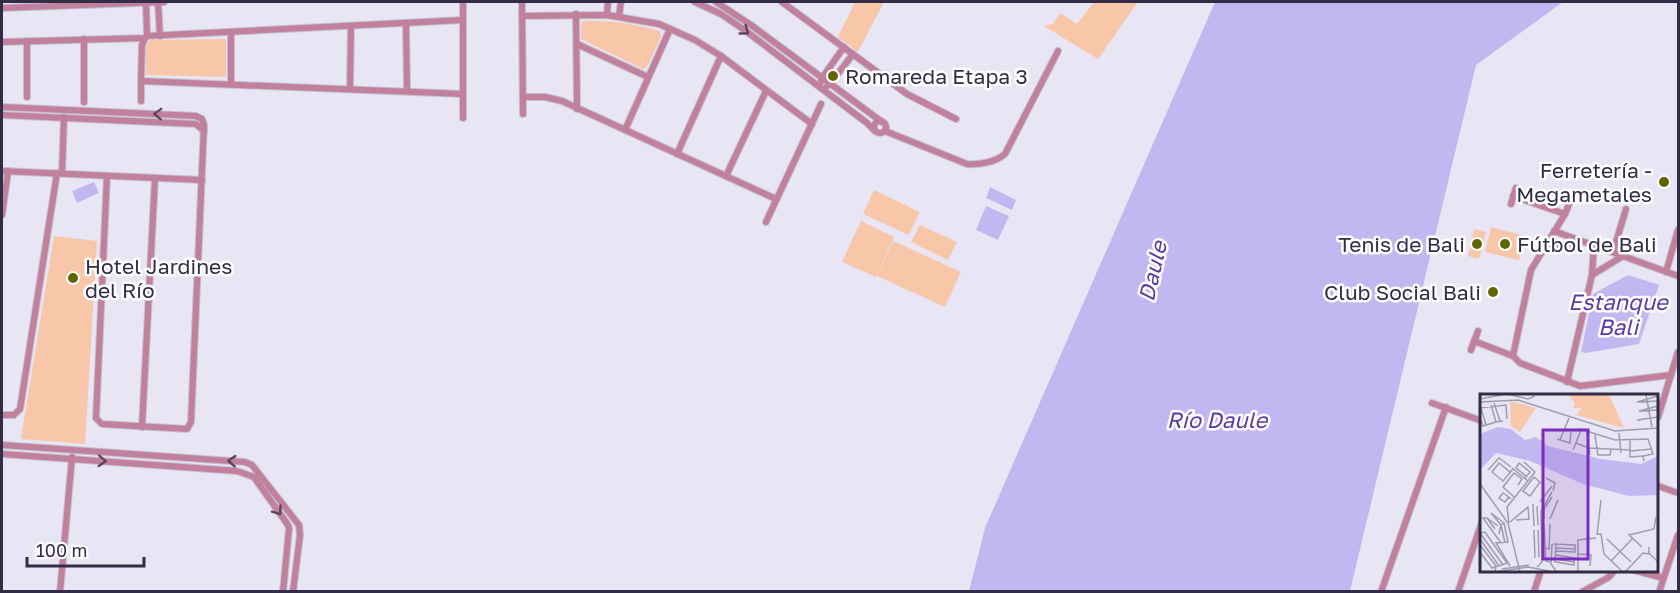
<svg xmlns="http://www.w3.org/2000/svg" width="1680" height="593" font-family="'Golos Text',sans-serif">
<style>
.green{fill:#f8c6a9}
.water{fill:#c2b8f1}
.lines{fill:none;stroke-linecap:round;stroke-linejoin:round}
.street-casing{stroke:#c4c1d1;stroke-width:8}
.street{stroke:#c1809c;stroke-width:6}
.oneway{stroke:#5d4560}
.poi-dot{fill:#616501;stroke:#fff;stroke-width:2}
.labels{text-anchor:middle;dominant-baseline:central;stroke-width:5;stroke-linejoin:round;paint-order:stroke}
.poi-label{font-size:21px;fill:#322c47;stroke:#fff;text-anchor:start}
.water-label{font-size:22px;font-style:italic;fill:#5b3ba6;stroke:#fff}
.inset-road{fill:none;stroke:#9f9caf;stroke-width:1.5}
.view{fill:#7b2cbf;fill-opacity:0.15;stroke:#7b2cbf;stroke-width:3}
.inset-edge{fill:none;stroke:#322c47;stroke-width:3}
</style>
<rect width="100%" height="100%" fill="#e8e6f4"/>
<!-- green -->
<g class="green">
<polygon points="855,2 884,2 858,52 838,37"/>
<polygon points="1094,2 1138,2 1098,59 1044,26 1053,24 1060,13 1077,24"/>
<path d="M 584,21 C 610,20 635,24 660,31 L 661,37 L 647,67 L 643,69 L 581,39 L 581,23 Z"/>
<polygon points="226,39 226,77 146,75 146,45 150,40"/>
<polygon points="874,190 920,212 909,235 863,214"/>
<polygon points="861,221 894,237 876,277 842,262"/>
<polygon points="920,225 957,242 948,260 911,242"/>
<polygon points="1491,227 1525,236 1519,260 1485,252"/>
<polygon points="1474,229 1486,232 1479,259 1468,256"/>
<polygon points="54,236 97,241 85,444 21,439"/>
<polygon points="893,241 961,272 945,307 877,276"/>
</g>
<!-- water -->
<g class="water">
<polygon points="1215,2 1563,2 1476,65 1350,591 969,591 985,528"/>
<polygon points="94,182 99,193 77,203 72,191"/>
<polygon points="990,187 1016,200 1012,210 986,198"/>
<polygon points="986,206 1009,216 998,240 976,230"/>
<polygon points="1628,275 1659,285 1639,344 1586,353 1581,352 1593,294"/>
</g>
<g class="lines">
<!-- street casing -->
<g class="street-casing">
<g id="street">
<polyline points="146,2 147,36"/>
<polyline points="158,2 160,36"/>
<polyline points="522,2 523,114"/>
<polyline points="695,2 721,14 746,31 867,123 875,131"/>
<polyline points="716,2 751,25 882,122"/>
<polyline points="782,2 907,94 956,119"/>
<polyline points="2,8 164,2"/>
<polyline points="576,14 577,109"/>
<polyline points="607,15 608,2"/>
<polyline points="522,16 607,15 659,24 695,40 721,56 812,124"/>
<polyline points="619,16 621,2"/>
<polyline points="406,23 407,91"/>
<polyline points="145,38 142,45 141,81 463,94"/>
<polyline points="27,41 27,97"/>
<polyline points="2,42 145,38 147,36 463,20"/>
<polyline points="577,44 648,77"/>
<polyline points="821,82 822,78 844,47"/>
<polyline points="231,84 231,33"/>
<polyline points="827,86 830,84 853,54"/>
<polyline points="350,88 351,26"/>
<polyline points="523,97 545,97 562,101 776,199"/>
<polyline points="141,101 141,81"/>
<polyline points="84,102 84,39"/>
<polyline points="2,107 196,116 202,119 204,125 191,422 187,429 102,424 96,418 107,176"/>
<polyline points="2,115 196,124 204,131"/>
<polyline points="463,118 463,2"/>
<circle cx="880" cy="127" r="6"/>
<polyline points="625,130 670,29"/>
<path d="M 885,131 L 967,164 C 979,165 996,162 1005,154 L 1058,51"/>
<polyline points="677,154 721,56"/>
<polyline points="2,171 202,180"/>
<polyline points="62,173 64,117"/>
<polyline points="726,176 766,91"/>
<polyline points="1573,195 1565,214 1531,270 1513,356 1520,363 1580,386 1671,375"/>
<polyline points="1513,196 1565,214"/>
<polyline points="1511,204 1516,188"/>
<polyline points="2,215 8,171"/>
<polyline points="766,222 821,104"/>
<polyline points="1554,231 1678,276"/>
<polyline points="1543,251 1577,241"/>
<polyline points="1613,252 1626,209"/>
<polyline points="1666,272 1678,230"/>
<polyline points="1592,275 1594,245"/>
<polyline points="1474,341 1513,356"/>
<polyline points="1471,350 1478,331"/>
<polyline points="1567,382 1592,275 1623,256"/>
<polyline points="1432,403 1482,421"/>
<polyline points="2,415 14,415 20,409 57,173"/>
<polyline points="1658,417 1678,352"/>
<polyline points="142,427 155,178"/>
<polyline points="2,445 245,462 252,465 299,525 300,535 293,592"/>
<polyline points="2,454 237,471 254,477 288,525 289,529 283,592"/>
<polyline points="1658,486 1678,493"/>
<polyline points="1633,570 1663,578"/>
<polyline points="60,592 72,457"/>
<polyline points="1381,592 1446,407"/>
<polyline points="1458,592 1482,522"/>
<polyline points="1534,592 1541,570"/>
<polyline points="1582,592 1609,577 1615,570"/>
<polyline points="1659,592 1678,535"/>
</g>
</g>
<!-- street -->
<use href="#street" class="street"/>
</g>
<!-- one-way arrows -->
<defs><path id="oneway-chevron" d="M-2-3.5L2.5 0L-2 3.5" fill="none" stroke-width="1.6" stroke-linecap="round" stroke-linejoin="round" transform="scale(1.5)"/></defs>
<g class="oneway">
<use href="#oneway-chevron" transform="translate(745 31) rotate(36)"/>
<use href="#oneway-chevron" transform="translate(158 114) rotate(-178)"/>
<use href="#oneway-chevron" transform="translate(102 461) rotate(3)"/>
<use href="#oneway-chevron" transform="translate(232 461) rotate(-176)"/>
<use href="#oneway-chevron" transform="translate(278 511) rotate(54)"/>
</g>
<!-- markers -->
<g class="poi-dot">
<circle cx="833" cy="76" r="6"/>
<circle cx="1664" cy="182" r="6"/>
<circle cx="1477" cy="244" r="6"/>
<circle cx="1505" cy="244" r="6"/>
<circle cx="73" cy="278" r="6"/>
<circle cx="1493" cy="292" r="6"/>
</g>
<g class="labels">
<!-- poi labels -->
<g class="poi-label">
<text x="845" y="76">Romareda Etapa 3</text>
<text x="1652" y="170" text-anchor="end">Ferretería -<tspan x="1652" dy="24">Megametales</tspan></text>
<text x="1465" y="244" text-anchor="end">Tenis de Bali</text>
<text x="1517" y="244">Fútbol de Bali</text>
<text x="85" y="266">Hotel Jardines<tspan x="85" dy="24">del Río</tspan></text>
<text x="1481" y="292" text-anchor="end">Club Social Bali</text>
</g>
<!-- water labels -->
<g class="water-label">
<text transform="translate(1152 271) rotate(-77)">Daule</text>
<text x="1618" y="301">Estanque<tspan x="1618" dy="25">Bali</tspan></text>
<text x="1217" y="419">Río Daule</text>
</g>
</g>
<!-- overview -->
<g transform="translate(1480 394)">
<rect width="178" height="178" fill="#e8e6f4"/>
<path d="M 88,1 L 129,1 L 144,34 L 96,21 L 102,14 L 93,14 L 95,9 ZM 30,7 L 56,14 L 40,38 L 31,32 Z" fill="#f8c6a9"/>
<path d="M 18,33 L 31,35 L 45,46 L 56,43 L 68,52 L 121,65 L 161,70 L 178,62 L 178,101 L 149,102 L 103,90 L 50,67 L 16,59 L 0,76 L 0,40 Z" fill="#c2b8f1"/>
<path class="inset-road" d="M 31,1 L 48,5 L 55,2M 166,1 L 172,33M 178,2 L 157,8 L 178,7M 0,5 L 21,1M 0,8 L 38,6 L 135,37 L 178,34M 14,9 L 20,27M 0,11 L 6,31M 11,11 L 16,28 L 23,27M 178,12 L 159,17 L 178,16M 0,14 L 26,11 L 27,25M 1,26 L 3,32 L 16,28M 161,26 L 157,26 L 178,23M 100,35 L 135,46 L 168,45 L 173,60 L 163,62 L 164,67M 107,38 L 110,61M 139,39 L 141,59M 115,41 L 118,61 L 130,61 L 131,55M 77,45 L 90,49 L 91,37M 80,46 L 89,24M 150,46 L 150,63 L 163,62M 96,49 L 109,54 L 150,56M 93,56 L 101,36M 150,57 L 172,55M 39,69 L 50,78 L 45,84M 39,69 L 36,74 L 46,82M 32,74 L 48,87M 8,76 L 19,64 L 31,73M 30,78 L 19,69 L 12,78 L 23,87 L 33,75M 66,84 L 75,89 L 73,97M 60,88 L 50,102 L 43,97 L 54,83 L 61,89M 0,90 L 28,129 L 40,178M 29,103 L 25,108 L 19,104 L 23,99 L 26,101 L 31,105M 34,103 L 23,93 L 34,79 L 42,85 L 38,91M 60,108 L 72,92M 53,110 L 54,132M 57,112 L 58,131M 7,124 L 3,124 L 21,149M 64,125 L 64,115 L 72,103M 70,125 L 78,106M 30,128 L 48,113 L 49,125 L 36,126M 24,129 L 11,119 L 21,131 L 24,129 L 28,148 L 16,149 L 30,172M 29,129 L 27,113 L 55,78 L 44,68M 64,130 L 66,167 L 70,168M 15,135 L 7,124 L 18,132M 54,136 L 55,164M 58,136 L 59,163M 0,139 L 5,138 L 27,169 L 12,174 L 0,158M 0,139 L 23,171M 19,140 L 21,131 L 25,149M 117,140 L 121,140 L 124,160 L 143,178M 148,140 L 162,153M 117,141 L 121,106M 149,141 L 174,135 L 176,123M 0,145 L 19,172M 127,145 L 151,168M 72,150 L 71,170 L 76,177M 73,150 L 95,151 L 95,158 L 76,157M 0,151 L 16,172 L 15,177M 169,153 L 169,159 L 178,168M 65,154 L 69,155 L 70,130M 76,154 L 95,155M 97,160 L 111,161 L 110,172M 76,161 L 94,164 L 94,171 L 76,168 L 75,168 L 76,150M 76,165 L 94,168M 131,167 L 153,144M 57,173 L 62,168 L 61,117 L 72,98M 22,175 L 49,171M 16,178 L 48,173 L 74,178M 98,178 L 98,146 L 116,144M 145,178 L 163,159 L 169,160"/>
<path class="view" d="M 63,36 L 108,36 L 108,165 L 63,165 Z"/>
<rect width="178" height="178" class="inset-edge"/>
</g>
<!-- border -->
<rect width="1680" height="593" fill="none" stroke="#322c47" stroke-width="6"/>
<!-- scale -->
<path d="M27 557v9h117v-9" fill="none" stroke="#322c47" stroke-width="3"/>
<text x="36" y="557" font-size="18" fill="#322c47" stroke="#ffffff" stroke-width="4.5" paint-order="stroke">100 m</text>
</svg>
